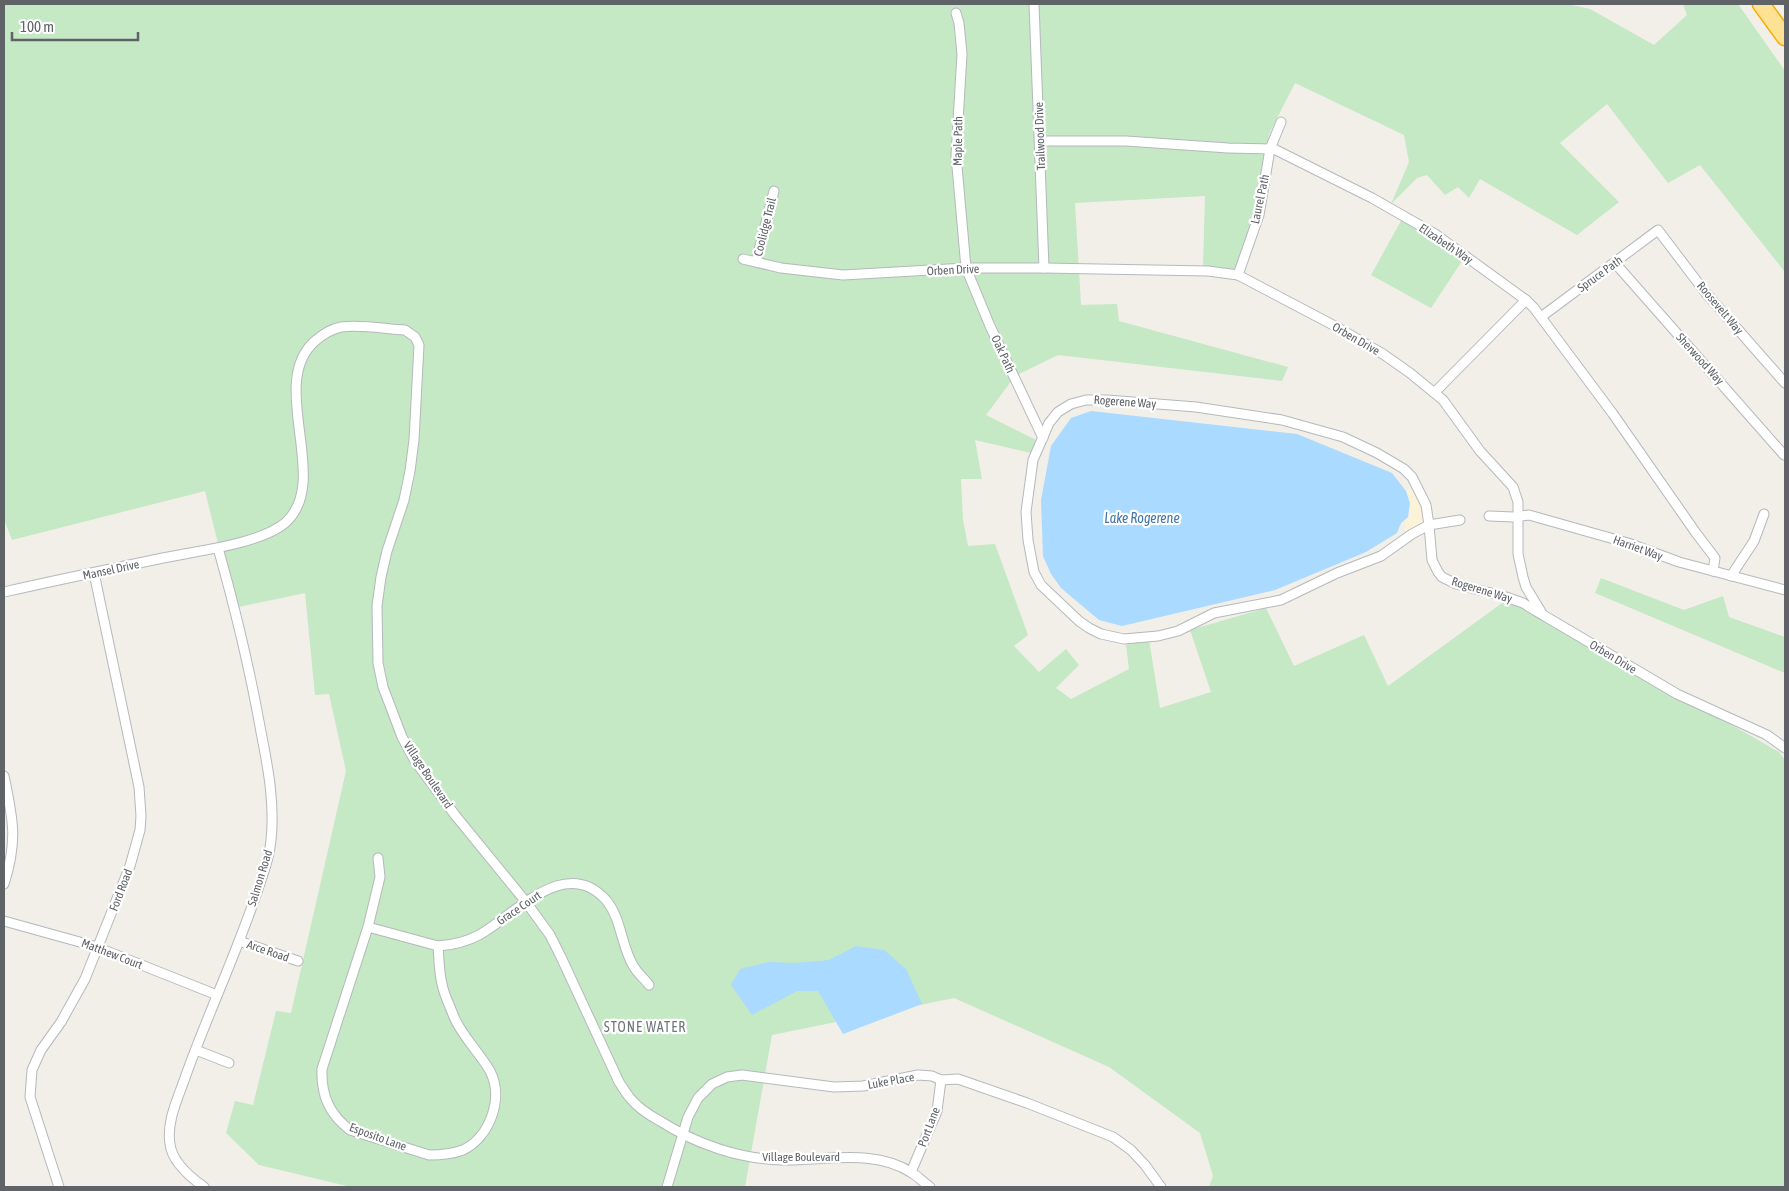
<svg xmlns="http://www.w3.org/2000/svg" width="1789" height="1191" font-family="'Asap Condensed',sans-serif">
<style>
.green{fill:#c5e8c5}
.sand{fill:#fbf3d9}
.water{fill:#aadaff}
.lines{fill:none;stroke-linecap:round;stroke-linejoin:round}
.minor-casing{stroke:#b5b8bc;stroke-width:11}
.motorway-casing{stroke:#f9ab00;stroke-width:19}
.minor{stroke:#fff;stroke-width:9}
.motorway{stroke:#fde293;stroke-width:16}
.labels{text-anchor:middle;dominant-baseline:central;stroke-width:4.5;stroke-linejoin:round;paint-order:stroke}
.street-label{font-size:12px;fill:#5f6368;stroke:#fff}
.water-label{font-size:14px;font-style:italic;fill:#4174aa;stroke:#fff}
.neighbourhood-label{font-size:14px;letter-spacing:1px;fill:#70757a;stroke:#fff}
</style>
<rect width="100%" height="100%" fill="#f1efe8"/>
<!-- green -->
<g class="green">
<polygon points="4,4 1567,4 1590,9 1654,45 1687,15 1683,4 1738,4 1785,71 1785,272 1700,165 1668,183 1607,104 1560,143 1619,202 1577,235 1480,179 1469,198 1458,187 1445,195 1427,175 1417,178 1391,204 1409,162 1404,135 1295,83 1269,134 1253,214 1237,270 1203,268 1205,196 1075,203 1081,305 1117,304 1119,321 1288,367 1282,381 1058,355 1015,376 986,415 1040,442 1035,454 975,440 982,479 961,479 963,520 968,546 995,544 1028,635 1014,646 1039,672 1066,649 1079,665 1056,688 1071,699 1129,669 1126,645 1149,640 1160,708 1211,692 1190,630 1266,608 1294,666 1364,635 1388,686 1509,598 1779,752 1785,760 1785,1187 1209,1187 1213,1176 1200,1133 1109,1067 954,998 772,1035 745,1187 351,1187 259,1165 226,1133 235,1101 253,1105 276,1011 291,1013 346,771 329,694 315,695 305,593 234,608 205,491 12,540 4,519"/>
<polygon points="1402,219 1464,258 1431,308 1371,275"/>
<polygon points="1601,578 1684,610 1723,596 1729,617 1785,637 1785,673 1595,593"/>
</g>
<!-- sand -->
<polygon class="sand" points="1414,487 1421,500 1424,522 1407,534 1404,529 1406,528 1404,521 1409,517 1410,503 1406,491"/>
<!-- water -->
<g class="water">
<polygon points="1091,411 1297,434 1392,473 1406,491 1410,503 1408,517 1401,523 1397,533 1366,552 1275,590 1122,626 1099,620 1061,588 1051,574 1043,556 1041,500 1051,446 1071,418"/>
<polygon points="856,946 884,950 906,969 922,1004 843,1034 818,991 797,991 752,1015 731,985 740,969 769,962 795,963 829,960"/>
</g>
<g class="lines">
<!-- minor casing -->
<g class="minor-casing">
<g id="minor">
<polyline points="1034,4 1044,268"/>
<polyline points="956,13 959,23 962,54 956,155 966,268 990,326 1043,438"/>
<polyline points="1040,141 1126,141 1228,148 1274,149 1372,198 1435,234 1526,300 1534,308 1613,414 1696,533 1715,558 1713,571"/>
<polyline points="743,259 781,268 843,275 966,268 1044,268 1208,271 1238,275 1333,325 1383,354 1410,373 1443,400 1480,451 1513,487 1518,502 1518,554 1523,577 1526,587 1543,615 1677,694 1767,735 1785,748"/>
<polyline points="756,262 774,191"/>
<polyline points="1615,263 1784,455"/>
<polyline points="1238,275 1259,215 1270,149 1281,122"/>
<polyline points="1541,317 1658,230 1705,292 1785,383"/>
<polyline points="1435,392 1526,300"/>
<polyline points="1489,516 1514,517 1529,515 1628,543 1679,562 1785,590"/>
<polyline points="1460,520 1429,525 1412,534 1381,556 1337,573 1281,600 1214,613 1178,631 1158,636 1124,639 1101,634 1089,628 1079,621 1041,585 1034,572 1028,540 1026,512 1033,460 1049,423 1058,412 1071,404 1086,400 1107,400 1196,407 1282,420 1343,437 1377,453 1404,469 1412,477 1426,505 1429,525 1432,560 1438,572 1442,577 1456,584 1506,597 1523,603 1541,614"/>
<polyline points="1731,576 1754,541 1764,514"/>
<path d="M 4,592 C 57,580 110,569 163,558 C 196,551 260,544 285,523 C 333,481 266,384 315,341 C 322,335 331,329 341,327 C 361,324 385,329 405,330 L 415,337 L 419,345 L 414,440 L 410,471 L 404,500 L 387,551 L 381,577 L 377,606 L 378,663 L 383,687 L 402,737 L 415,761 L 455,815 L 526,902 L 550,935 L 561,957 L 619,1082 C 623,1088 626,1093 630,1098 C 638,1108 649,1115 660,1121 C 696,1144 739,1159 782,1160 C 824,1161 875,1148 912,1173 C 919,1177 924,1183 930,1187"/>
<path d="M 4,776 C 13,819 18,840 4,884"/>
<path d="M 378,858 L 380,877 L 368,927 L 322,1069 C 321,1095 329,1114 350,1130 L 429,1155 C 440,1155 452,1154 463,1150 C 490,1137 504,1098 490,1071 C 479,1052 462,1036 454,1017 C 450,1006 444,995 442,984 C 439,972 439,959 438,946"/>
<polyline points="4,921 94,946 217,995"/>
<path d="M 368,927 L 438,946 C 452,945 466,942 479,935 C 514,916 565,854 606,900 C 622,919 621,947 634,967 C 638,974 645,979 649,985"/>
<polyline points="239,941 298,961"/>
<polyline points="196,1050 229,1063"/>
<polyline points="911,1172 937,1111 941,1080"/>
<polyline points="59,1187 30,1097 32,1070 41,1050 61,1022 85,979 130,866 140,830 141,816 139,787 94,573"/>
<path d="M 204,1187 C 190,1177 172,1162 170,1144 C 166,1121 179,1096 186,1075 C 210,1008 241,944 262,877 C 266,866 270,852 271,840 C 275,805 268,767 261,732 C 250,670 235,608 218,548"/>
<polyline points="667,1187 688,1117 698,1098 712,1084 727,1077 742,1075 834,1087 863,1086 918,1075 932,1076 941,1080 958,1079 1027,1103 1113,1137 1131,1150 1145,1165 1161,1187"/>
</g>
</g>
<!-- motorway casing -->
<g class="motorway-casing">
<polyline id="motorway" points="1761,4 1785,37"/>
</g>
<!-- minor -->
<use href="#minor" class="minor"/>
<!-- motorway -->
<use href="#motorway" class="motorway"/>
</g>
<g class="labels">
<!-- street labels -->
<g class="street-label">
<text transform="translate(1040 136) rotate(-92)">Trailwood Drive</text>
<text transform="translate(958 141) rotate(-89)">Maple Path</text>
<text transform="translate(1260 199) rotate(-78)">Laurel Path</text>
<text transform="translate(765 227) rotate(-76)">Coolidge Trail</text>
<text transform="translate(1446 244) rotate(34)">Elizabeth Way</text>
<text transform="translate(953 270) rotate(-3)">Orben Drive</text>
<text transform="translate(1600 274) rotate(-36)">Spruce Path</text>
<text transform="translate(1720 308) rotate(50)">Roosevelt Way</text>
<text transform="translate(1356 339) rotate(30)">Orben Drive</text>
<text transform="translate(1003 354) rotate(65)">Oak Path</text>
<text transform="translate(1700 359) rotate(48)">Sherwood Way</text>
<text transform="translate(1125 402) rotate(4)">Rogerene Way</text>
<text transform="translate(1638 548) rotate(20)">Harriet Way</text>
<text transform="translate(111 570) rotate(-12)">Mansel Drive</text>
<text transform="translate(1482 590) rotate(17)">Rogerene Way</text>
<text transform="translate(1613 657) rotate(31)">Orben Drive</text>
<text transform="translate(428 775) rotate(56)">Village Boulevard</text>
<text transform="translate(260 878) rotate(-73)">Salmon Road</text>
<text transform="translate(121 890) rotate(-69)">Ford Road</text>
<text transform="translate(519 908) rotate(-34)">Grace Court</text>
<text transform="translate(268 951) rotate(19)">Arce Road</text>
<text transform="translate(112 954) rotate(21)">Matthew Court</text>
<text transform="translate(891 1081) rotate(-10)">Luke Place</text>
<text transform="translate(929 1127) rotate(-69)">Port Lane</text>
<text transform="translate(378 1137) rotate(20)">Esposito Lane</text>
<text x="801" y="1157">Village Boulevard</text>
</g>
<!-- water labels -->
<g class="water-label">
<text x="1142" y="518">Lake Rogerene</text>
</g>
<!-- neighbourhood labels -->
<g class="neighbourhood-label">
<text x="645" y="1027">STONE WATER</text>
</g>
</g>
<!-- border -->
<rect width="1789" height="1191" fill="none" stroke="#5f6368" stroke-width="10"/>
<!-- scale -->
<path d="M12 32v8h126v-8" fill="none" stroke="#5f6368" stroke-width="2.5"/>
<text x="20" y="32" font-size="15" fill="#5f6368" stroke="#ffffff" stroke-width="4" paint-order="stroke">100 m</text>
</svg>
